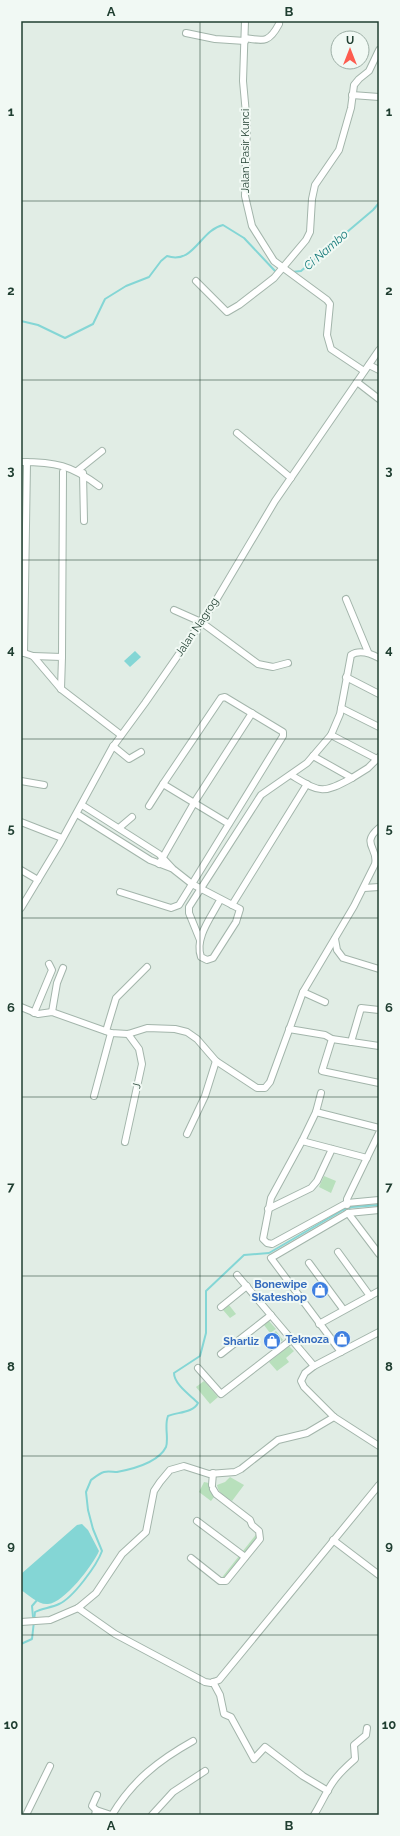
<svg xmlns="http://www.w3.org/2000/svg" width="400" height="1836" font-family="Raleway,sans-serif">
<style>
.green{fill:#b8e0bc}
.water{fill:#84d6d5}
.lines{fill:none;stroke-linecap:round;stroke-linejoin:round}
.stream{stroke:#84d6d5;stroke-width:2}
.minor-casing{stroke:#a3b5ab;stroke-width:8}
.minor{stroke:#fff;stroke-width:6}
.grid{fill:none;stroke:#203f31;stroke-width:1;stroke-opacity:0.55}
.labels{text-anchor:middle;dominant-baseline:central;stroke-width:4;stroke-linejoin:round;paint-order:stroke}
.street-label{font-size:11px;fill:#203f31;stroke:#f1f9f4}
.shop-label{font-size:11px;font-weight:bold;fill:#366cbe;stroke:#f1f9f4;text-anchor:end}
.water-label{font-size:12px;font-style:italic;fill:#157a7a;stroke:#f1f9f4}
.neatline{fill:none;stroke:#203f31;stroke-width:1.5}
.grid-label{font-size:13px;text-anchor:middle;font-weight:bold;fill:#203f31}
</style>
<rect width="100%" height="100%" fill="#e1ede5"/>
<!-- green -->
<g class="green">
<polygon points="324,1176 336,1181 331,1193 319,1187"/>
<polygon points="229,1305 236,1314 230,1318 223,1310"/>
<polygon points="269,1321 276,1329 270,1333 264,1325"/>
<polygon points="276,1331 283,1340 278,1344 271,1335"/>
<polygon points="289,1346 294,1351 286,1358 289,1362 277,1371 269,1362"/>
<polygon points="204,1381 218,1397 210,1404 196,1387"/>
<path d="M 230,1477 L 244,1485 L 232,1501 C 225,1496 218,1493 217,1485 L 225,1482 Z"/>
<polygon points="204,1482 209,1483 209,1488 214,1497 211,1501 199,1492"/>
<polygon points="258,1532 259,1538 225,1580 220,1580"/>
</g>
<!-- water -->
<g class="water">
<polygon points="135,651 141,657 130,667 124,661"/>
<path d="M 82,1524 L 88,1530 L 99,1551 C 93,1565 64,1603 48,1604 C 38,1605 29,1595 21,1590 L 21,1574 L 77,1525 Z"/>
</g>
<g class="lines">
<!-- stream -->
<g class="stream">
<polyline points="292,272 301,271 373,210 379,203"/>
<path d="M 21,321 L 38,325 L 65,338 L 93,324 L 105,299 L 126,286 L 149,277 L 161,261 L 167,256 C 194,265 200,230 223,225 L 244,238 L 276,272"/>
<polyline points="33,1617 32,1606 38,1599"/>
<path d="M 21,1644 L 32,1639 L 35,1612 C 42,1608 51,1608 59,1604 C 73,1598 97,1565 102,1551 L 93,1529 L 88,1510 L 86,1492 L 91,1480 C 95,1477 100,1473 104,1472 C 108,1471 113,1472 117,1472 C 133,1469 158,1463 166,1447 C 169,1438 164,1426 168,1416 C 177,1412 193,1413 198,1403 C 190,1395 174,1384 174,1373 L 200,1356 L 206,1333 L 206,1291 L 244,1255 L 269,1253 L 343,1210 L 352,1207 L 379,1205"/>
</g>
<!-- minor casing -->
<g class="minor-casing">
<g id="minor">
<polyline points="245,21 243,81 247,125 245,196 252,226 274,261 327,300 330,304 327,335 331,349 364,371"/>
<polyline points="186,33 215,39 245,41"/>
<path d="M 245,38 C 264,41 269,43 279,24"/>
<polyline points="352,95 379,97"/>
<polyline points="196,281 227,312 239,305 274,278 306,240 310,232 312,199 315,185 339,150 351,108 354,85 359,79 369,71 379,50"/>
<polyline points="369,365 379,370"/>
<polyline points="357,382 379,399"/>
<polyline points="237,433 291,478"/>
<path d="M 21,462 C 55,462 71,465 99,486"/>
<polyline points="77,471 102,451"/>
<polyline points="83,473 84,521"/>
<polyline points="346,599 368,652"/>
<polyline points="174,610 201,622 258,664 273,667 288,663"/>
<polyline points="21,652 33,656 61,689 121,735"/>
<polyline points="24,653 27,462"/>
<polyline points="33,656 62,657 61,689"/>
<polyline points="62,657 63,472"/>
<polyline points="346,677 379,694"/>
<polyline points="341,708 379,727"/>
<polyline points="331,735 377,759"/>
<polyline points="113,746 129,759 141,752"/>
<polyline points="313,756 352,778 368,768 379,757"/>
<path d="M 291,775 C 320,792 321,795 352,778"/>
<polyline points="21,781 44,785"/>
<path d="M 82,805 L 159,854 L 173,869 L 192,884 L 240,909 L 236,922 L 213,958 L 207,960 L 201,957 C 194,938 212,916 220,900"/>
<polyline points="149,806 163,784"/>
<polyline points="77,814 150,860 171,868"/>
<polyline points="21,822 62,838"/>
<polyline points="119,828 132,817"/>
<polyline points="159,864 194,803 252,713"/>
<polyline points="21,870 38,880"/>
<polyline points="364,888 379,887"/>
<polyline points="120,892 171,908 179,905 192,884 283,736 283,732 225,697 221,698 163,784 229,824"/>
<polyline points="232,905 307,784"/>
<polyline points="21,908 59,845 112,748 145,703 215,602 275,501 379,350"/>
<polyline points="335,939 337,950 343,958 379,969"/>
<path d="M 200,940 L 189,913 L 189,907 L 261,795 L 307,763 L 331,735 L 340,714 L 351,655 C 360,649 370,653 379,658"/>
<polyline points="303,992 325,1002"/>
<path d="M 21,1007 L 38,1014 L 52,1012 L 111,1033 L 128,1034 L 147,1028 L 175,1029 L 187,1032 L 197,1039 L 216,1061 L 257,1088 L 265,1088 L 270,1082 L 303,992 L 354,906 L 375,864 C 379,848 360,844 379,828"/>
<polyline points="52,1012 57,983 63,968"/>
<polyline points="34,1013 52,970 49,964"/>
<polyline points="289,1029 325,1035 332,1039 379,1046"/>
<polyline points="106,1031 116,998 147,967"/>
<polyline points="332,1039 322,1071 379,1083"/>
<polyline points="351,1042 361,1008 379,1010"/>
<polyline points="321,1093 316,1112 302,1141 271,1198 263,1239 267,1243 272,1244 347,1203 379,1200"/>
<polyline points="94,1096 111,1033"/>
<polyline points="316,1112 379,1128"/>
<polyline points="187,1134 205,1096 216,1061"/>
<polyline points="302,1141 367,1158"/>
<polyline points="125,1142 142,1064 139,1049 128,1034"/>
<polyline points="347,1205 347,1199 379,1133"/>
<polyline points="268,1209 311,1188 317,1181 332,1149"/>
<polyline points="348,1213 379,1254"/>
<polyline points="338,1252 370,1296"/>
<polyline points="309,1263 343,1309"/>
<polyline points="237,1275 314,1366"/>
<polyline points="221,1307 247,1286"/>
<polyline points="319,1324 379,1291"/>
<polyline points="379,1332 314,1366 305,1373 301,1381 304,1387 334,1417 379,1446"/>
<polyline points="341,1352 271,1258 348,1213 379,1210"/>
<polyline points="221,1354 271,1315"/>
<polyline points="198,1368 221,1394 291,1340"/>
<polyline points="212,1485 213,1473"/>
<polyline points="197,1521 245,1557"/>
<polyline points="333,1540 379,1575"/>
<polyline points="191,1558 220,1581 226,1581 260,1539 259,1531 252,1525 250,1520 216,1494 213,1489"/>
<polyline points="78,1608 115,1634 205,1682 211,1683 219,1680 379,1485"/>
<polyline points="21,1622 50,1620 78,1608 96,1593 122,1554 146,1532 154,1491 160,1482 170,1470 184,1466 209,1474 235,1472 241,1469 278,1440 307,1433 334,1417"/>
<polyline points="213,1682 220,1695 224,1714 231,1717 254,1759 265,1747 303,1776 328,1791"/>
<polyline points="96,1810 92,1806 97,1795"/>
<polyline points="26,1815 50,1766"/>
<polyline points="95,1815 96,1810 111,1815"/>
<path d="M 112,1815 C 132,1781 159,1760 193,1741"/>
<polyline points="152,1815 173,1792 205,1771"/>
<path d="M 314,1815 C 321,1804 326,1792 333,1782 C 339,1773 347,1766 355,1759 L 354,1745 L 366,1735 L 367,1728"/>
</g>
</g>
<!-- minor -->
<use href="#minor" class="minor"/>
</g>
<!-- grid -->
<path class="grid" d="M 200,21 L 200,1815M 21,201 L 379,201M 21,380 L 379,380M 21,560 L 379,560M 21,739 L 379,739M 21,918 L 379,918M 21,1097 L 379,1097M 21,1276 L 379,1276M 21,1456 L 379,1456M 21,1635 L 379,1635"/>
<!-- icons -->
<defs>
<g id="shop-disc" transform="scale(0.9)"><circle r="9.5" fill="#3f7fe0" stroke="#f1f9f4"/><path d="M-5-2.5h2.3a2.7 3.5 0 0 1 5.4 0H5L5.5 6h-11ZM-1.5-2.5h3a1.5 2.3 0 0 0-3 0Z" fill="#fff"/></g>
</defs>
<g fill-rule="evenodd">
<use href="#shop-disc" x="320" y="1290"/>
<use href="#shop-disc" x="342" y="1339"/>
<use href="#shop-disc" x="272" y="1341"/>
</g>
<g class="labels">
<!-- street labels -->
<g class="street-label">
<text transform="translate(245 151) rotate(-90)">Jalan Pasir Kunci</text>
<text transform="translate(197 627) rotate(-56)">Jalan Nagrog</text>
<text transform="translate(137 1086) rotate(-78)">J</text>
</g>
<!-- shop labels -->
<g class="shop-label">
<text x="307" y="1284">Bonewipe<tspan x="307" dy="13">Skateshop</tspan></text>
<text x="329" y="1339">Teknoza</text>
<text x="259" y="1341">Sharliz</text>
</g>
<!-- water labels -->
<g class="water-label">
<text transform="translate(326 250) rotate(-41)">Ci Nambo</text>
</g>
</g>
<!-- border -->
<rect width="400" height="1836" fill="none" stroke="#f1f9f4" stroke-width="44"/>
<!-- north arrow -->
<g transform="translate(350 50)"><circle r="19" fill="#f1f9f4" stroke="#9dafa6"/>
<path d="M0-3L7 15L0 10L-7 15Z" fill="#fd5c4f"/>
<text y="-6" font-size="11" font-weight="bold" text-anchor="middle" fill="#203f31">U</text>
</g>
<rect x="22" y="22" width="356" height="1792" class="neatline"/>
<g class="grid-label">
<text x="111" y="16">A</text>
<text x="289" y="16">B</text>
<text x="11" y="116">1</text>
<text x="389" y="116">1</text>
<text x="11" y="295">2</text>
<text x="389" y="295">2</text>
<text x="11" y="475">3</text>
<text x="389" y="475">3</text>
<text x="11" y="654">4</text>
<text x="389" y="654">4</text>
<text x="11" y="833">5</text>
<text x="389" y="833">5</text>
<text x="11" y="1012">6</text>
<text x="389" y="1012">6</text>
<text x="11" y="1191">7</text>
<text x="389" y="1191">7</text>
<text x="11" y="1371">8</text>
<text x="389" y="1371">8</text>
<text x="11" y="1550">9</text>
<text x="389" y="1550">9</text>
<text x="11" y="1729">10</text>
<text x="389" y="1729">10</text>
<text x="111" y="1830">A</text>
<text x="289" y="1830">B</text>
</g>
</svg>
